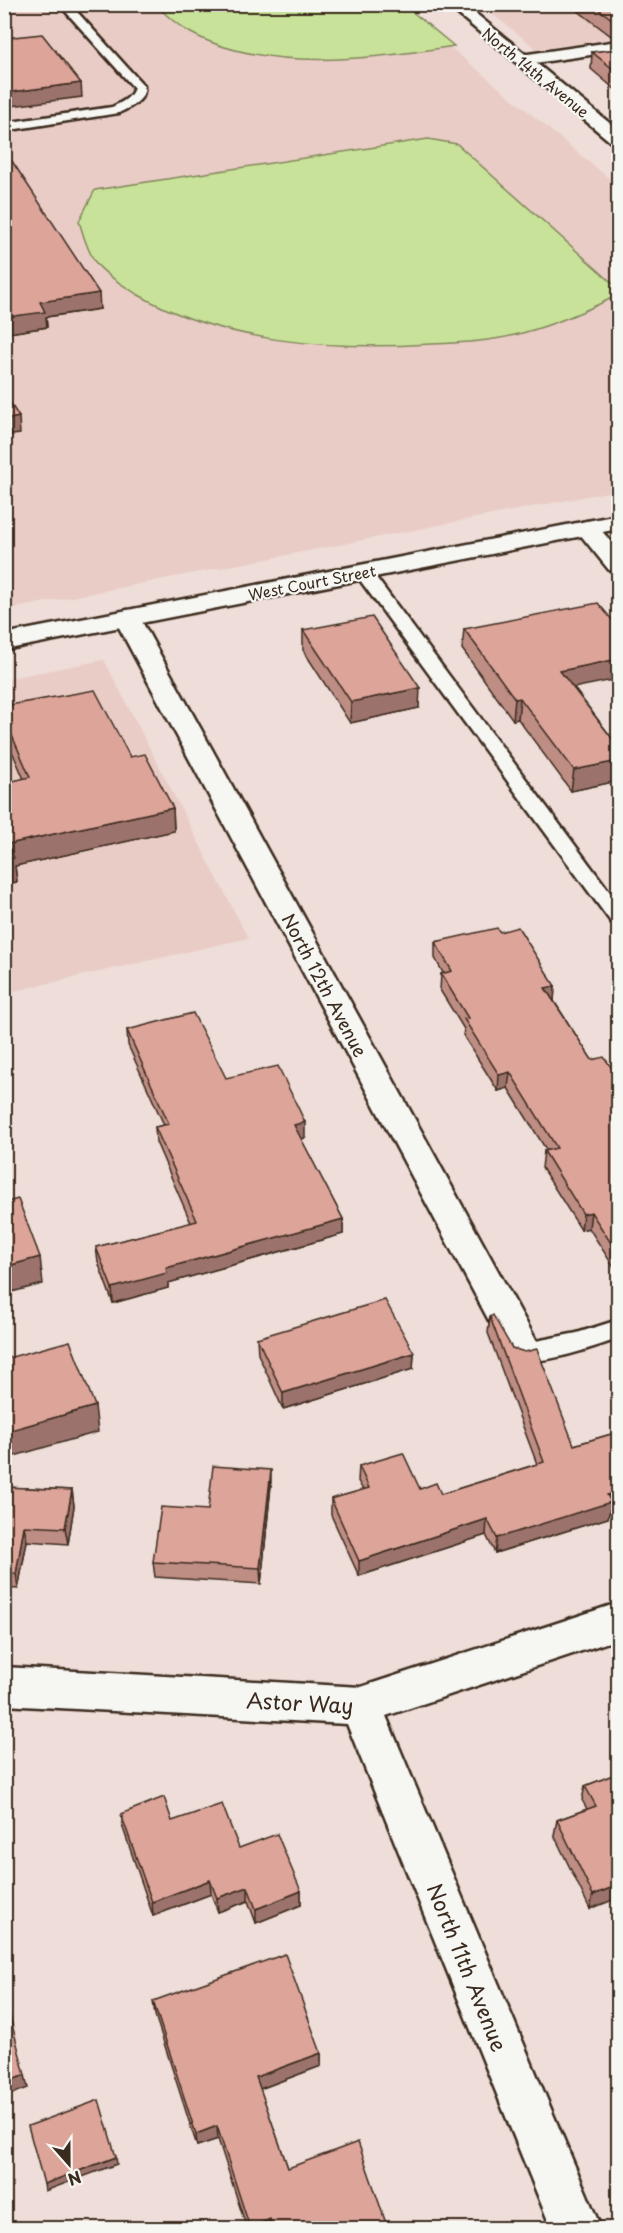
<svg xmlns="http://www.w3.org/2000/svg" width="623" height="2233" font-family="'Playpen Sans',sans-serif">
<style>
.built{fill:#e9ccc5}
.green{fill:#c8e399;stroke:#82865c;stroke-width:1.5}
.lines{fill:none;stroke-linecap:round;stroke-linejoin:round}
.lane-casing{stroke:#3b2a1e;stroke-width:5}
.street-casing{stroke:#3b2a1e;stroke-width:5}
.secondary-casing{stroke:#3b2a1e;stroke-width:5}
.lane{fill:#f6f6f2;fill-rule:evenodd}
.street{fill:#f6f6f2;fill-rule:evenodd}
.secondary{fill:#f6f6f2;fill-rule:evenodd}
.wall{fill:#be8d84;stroke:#3b2a1e;stroke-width:1.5}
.shaded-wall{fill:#9b736c;stroke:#3b2a1e;stroke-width:1.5}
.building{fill:#dda49a;stroke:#3b2a1e;stroke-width:1.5}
.labels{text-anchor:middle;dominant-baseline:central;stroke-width:4.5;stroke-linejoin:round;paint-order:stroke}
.far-street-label{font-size:15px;fill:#3b2a1e;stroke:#f6f6f2}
.street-label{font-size:18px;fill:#3b2a1e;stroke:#f6f6f2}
.near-street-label{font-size:21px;fill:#3b2a1e;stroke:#f6f6f2}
</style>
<rect width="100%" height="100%" fill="#eeddd8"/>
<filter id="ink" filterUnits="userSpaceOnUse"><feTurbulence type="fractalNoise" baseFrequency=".0167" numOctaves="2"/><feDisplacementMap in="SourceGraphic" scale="12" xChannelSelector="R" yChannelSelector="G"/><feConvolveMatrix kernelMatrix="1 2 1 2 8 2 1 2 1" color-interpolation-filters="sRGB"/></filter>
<g filter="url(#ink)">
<!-- built -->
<g class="built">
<polygon points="5,5 399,5 618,186 618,490 5,610"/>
<polygon points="481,5 618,5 618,38 537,49"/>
<polygon points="104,660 248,938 5,993 5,679"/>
</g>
<!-- green -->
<g class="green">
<path d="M 156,5 L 404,5 L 454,46 C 375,59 265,73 191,33 C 178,26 167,16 156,5 Z"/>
<path d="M 428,139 L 457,144 L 618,288 L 618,295 C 588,310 559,323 526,332 C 496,341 463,343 431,344 C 333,350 223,344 135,293 C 123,285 105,275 96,263 C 87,251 83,234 79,221 L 95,190 Z"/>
</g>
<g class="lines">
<!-- lane casing -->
<g class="lane-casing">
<g id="lane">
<path d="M 59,4 L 70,4 L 144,86 C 147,100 130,107 119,113 L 4,131 L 4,123 L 112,107 C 122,102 130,99 134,88 Z"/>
<polygon points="363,567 369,568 618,903 618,923 611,922 357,576 355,572"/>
<path d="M 618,1320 L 618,1339 C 594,1347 539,1367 515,1359 L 512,1352 L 515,1345 L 577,1333 Z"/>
</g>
</g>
<!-- street casing -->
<g class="street-casing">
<g id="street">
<polygon points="618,41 618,51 521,65 513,60 521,55"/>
<polygon points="587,521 595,523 618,550 618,572 609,570 575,528 579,523"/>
<polygon points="127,610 136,613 140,618 537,1342 542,1352 537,1362 524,1366 511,1362 114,618 118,613"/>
<polygon points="618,1603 618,1639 386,1716 601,2228 551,2228 347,1724 4,1705 4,1667 361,1687"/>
</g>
</g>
<!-- secondary casing -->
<g class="secondary-casing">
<g id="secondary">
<polygon points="446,4 464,4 618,130 618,144 612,143"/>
<polygon points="618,515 618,529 4,650 4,634"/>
</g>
</g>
<!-- lane -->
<use href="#lane" class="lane"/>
<!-- street -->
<use href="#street" class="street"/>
<!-- secondary -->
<use href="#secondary" class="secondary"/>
</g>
<!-- wall -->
<g class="wall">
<polygon points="569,4 618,4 618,39 615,39"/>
<polygon points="618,49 618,92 591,69 592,52"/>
<polygon points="4,149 100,309 46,317 47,327 9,333 4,326"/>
<polygon points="464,629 574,688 618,746 618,781 571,791 518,719 513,720 462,649"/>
<polygon points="303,630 419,708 350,723 303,650"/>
<polygon points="4,706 130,757 173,808 174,831 15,866 17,882 4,884 4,783 24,779 4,733"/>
<polygon points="500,932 555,986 554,1001 592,1060 618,1077 618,1274 589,1228 581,1230 542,1168 544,1151 547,1151 508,1088 498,1091 463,1035 464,1029 440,990 441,974 443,973 435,958 435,942"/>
<polygon points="127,1030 226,1078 305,1138 301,1139 343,1219 343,1234 168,1283 168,1288 113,1303 98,1262 96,1247 191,1223 156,1142 155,1127 164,1125 128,1045"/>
<polygon points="490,1317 512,1348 574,1445 618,1432 618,1506 610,1509 608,1518 495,1553 486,1535 359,1576 331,1515 331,1499 363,1490 358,1481 359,1466 420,1489 441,1494 537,1464 488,1333"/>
<polygon points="257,1338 414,1353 413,1369 283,1409 258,1354"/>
<polygon points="271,1485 261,1584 155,1577 153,1562 208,1510"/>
<polygon points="4,1487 72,1490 74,1506 68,1544 27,1541 18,1589 4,1588"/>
<polygon points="618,1773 590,1909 554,1835 557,1820 587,1809 582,1800 585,1786"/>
<polygon points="121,1814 172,1821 239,1848 301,1891 301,1905 256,1923 248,1901 218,1912 211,1894 153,1916 123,1828"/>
<polygon points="153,2001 321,2053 321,2066 260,2089 288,2168 388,2229 247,2229 218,2139 197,2146 155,2015"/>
</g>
<!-- shaded-wall -->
<g class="shaded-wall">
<polygon points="81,83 82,97 4,107 4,93"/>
<polygon points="99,293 100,309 46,317 47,327 9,333 7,317 40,302"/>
<polygon points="19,417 20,434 4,436 4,420"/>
<polygon points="618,659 618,679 558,691 560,671"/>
<polygon points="420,688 419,708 350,723 351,702"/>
<polygon points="520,698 518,719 513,720 515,699"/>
<polygon points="618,761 618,781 571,791 574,770"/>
<polygon points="173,808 174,831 15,866 17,882 4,884 4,860 8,844"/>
<polygon points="555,986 554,1002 545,988"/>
<polygon points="510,1072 508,1088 498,1091 499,1075"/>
<polygon points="305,1122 305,1138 294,1140 294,1125"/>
<polygon points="591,1212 589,1228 581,1230 583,1214"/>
<polygon points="343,1219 343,1234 168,1283 168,1288 113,1303 112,1288 166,1268"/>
<polygon points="40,1257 43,1284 4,1294 4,1267"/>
<polygon points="414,1353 413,1369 283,1409 283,1393"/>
<polygon points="95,1406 98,1432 4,1459 4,1432"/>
<polygon points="271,1470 271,1485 261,1584 260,1568"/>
<polygon points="72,1490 74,1506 68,1544 65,1528"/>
<polygon points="618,1492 618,1506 610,1509 608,1518 495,1553 497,1538"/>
<polygon points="487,1519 486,1535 359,1576 359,1561"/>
<polygon points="24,1526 27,1541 18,1589 16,1574"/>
<polygon points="210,1880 211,1894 153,1916 152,1902"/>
<polygon points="618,1885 618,1898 590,1909 593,1895"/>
<polygon points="248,1887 248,1901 218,1912 217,1898"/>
<polygon points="301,1891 301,1905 256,1923 256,1909"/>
<polygon points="321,2053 321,2066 257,2090 256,2077"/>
<polygon points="25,2075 28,2088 4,2097 4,2083"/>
<polygon points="217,2126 218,2139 197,2146 196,2134"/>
<polygon points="116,2157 117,2164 45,2191 44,2184"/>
<polygon points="270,2219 270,2229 250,2229 250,2228"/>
</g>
<!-- building -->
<g class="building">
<polygon points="592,4 618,4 618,22 616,22"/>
<polygon points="42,34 81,83 4,93 4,38"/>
<polygon points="618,49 618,73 592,52"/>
<polygon points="4,149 99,293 40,302 45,312 7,317 4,313"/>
<polygon points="4,393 19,417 4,420"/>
<polygon points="598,603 618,627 618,659 560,671 618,746 618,761 574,770 520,698 515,699 464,629"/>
<polygon points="372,617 420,688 351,702 303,630"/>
<polygon points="95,690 130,757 145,754 173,808 8,844 14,858 4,860 4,783 30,777 4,717 4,706"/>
<polygon points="518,927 555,986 545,988 592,1060 604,1057 618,1077 618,1254 591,1212 583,1214 544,1151 557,1148 510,1072 499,1075 464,1019 468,1018 441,974 452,971 435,942 497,928 500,932"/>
<polygon points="193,1013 226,1078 278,1066 305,1122 294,1125 343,1219 166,1268 167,1273 112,1288 96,1247 197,1221 155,1127 169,1124 127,1030"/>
<polygon points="18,1199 40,1257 4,1267 4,1203"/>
<polygon points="385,1300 414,1353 283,1393 257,1338"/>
<polygon points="493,1315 512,1348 525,1352 537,1349 574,1445 618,1432 618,1492 607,1495 611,1502 497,1538 487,1519 359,1561 331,1499 369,1488 359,1466 403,1453 420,1489 436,1483 441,1494 544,1462 490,1317"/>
<polygon points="70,1341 95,1406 4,1432 4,1359"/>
<polygon points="213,1466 271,1470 260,1568 153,1562 161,1507 208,1510"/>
<polygon points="4,1487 72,1490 65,1528 24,1526 16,1574 4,1573"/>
<polygon points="618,1773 618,1885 593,1895 557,1820 596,1806 585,1786"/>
<polygon points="164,1797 172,1821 222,1804 239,1848 277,1834 301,1891 256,1909 248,1887 217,1898 210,1880 152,1902 121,1814"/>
<polygon points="285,1954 321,2053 256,2077 288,2168 358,2142 388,2229 273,2229 270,2219 250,2228 217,2126 196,2134 153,2001"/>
<polygon points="4,1993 25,2075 4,2083"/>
<polygon points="99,2100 116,2157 44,2184 28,2126"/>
</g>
</g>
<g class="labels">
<!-- far-street labels -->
<g class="far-street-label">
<text transform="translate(536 72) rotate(39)">North 14th Avenue</text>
<text transform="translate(312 582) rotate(-11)">West Court Street</text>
</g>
<!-- street labels -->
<g class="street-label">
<text transform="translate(325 985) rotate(62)">North 12th Avenue</text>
</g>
<!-- near-street labels -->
<g class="near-street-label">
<text transform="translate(300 1702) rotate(3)">Astor Way</text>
<text transform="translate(468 1967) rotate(68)">North 11th Avenue</text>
</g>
</g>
<!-- margin -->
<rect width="623" height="2233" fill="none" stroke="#f6f6f2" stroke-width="24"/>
<rect x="12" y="12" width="599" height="2209" fill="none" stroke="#3b2a1e" stroke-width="2" filter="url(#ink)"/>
<!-- north arrow -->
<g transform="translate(69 2164) rotate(159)" stroke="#f6f6f2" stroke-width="4.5" paint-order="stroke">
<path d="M0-4.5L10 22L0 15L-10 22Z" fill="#3b2a1e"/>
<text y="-9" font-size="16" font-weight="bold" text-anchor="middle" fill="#3b2a1e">N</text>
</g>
</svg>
